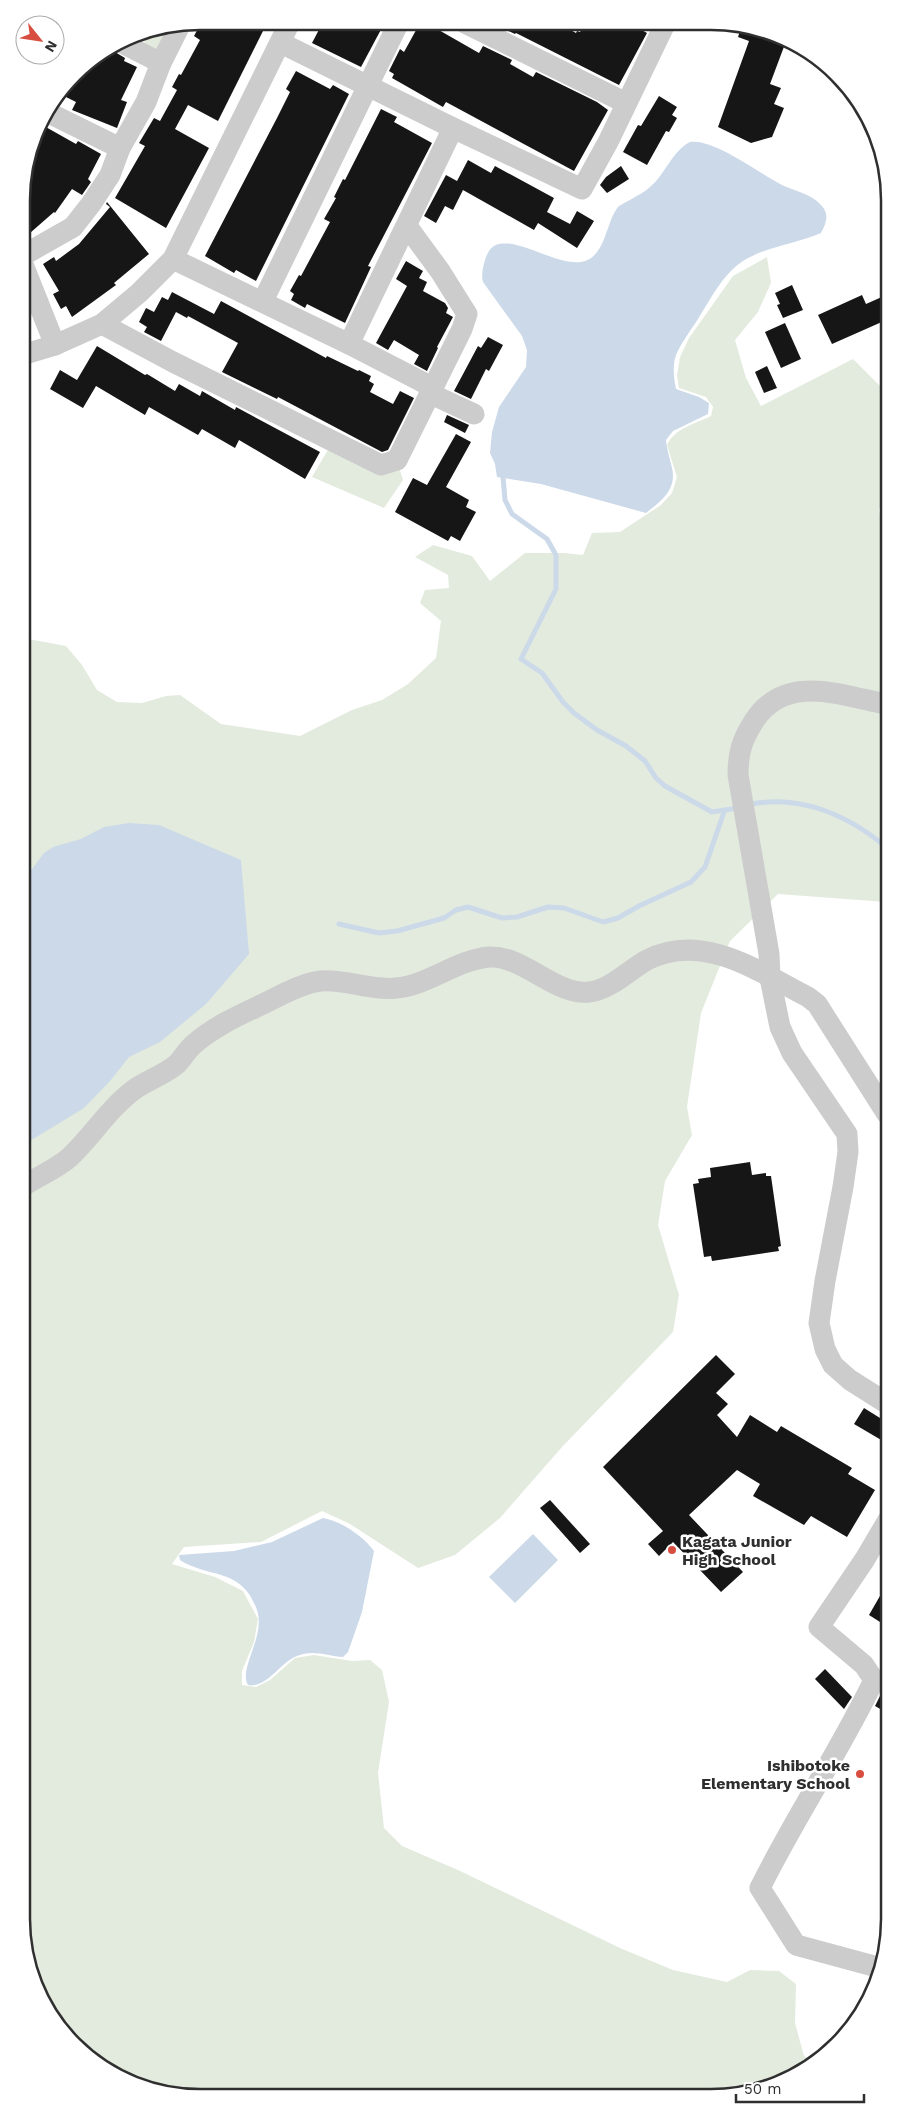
<svg xmlns="http://www.w3.org/2000/svg" width="911" height="2119" font-family="'Work Sans',sans-serif">
<style>
.green{fill:#e3ebde}
.water{fill:#cbd9e9}
.lines{fill:none;stroke-linecap:round;stroke-linejoin:round}
.stream{stroke:#cbd9e9;stroke-width:5}
.building{fill:#161616}
.minor{stroke:#ccc;stroke-width:21}
.poi-dot{fill:#d74d3f;stroke:#fff;stroke-width:2}
.labels{text-anchor:middle;dominant-baseline:central;stroke-width:5;stroke-linejoin:round;paint-order:stroke}
.poi-label{font-size:16px;font-weight:bold;fill:#2f2f2f;stroke:#fff;text-anchor:start}
.rim{fill:none;stroke:#2f2f2f;stroke-width:2.5}
</style>
<rect width="100%" height="100%" fill="#fff"/>
<!-- green -->
<g class="green">
<polygon points="174,26 159,57 142,48 149,31"/>
<path d="M 767,257 L 771,283 L 758,312 L 735,340 L 746,378 L 761,406 L 853,359 L 884,390 L 885,505 L 879,509 L 885,549 L 886,902 L 778,894 L 730,941 L 701,1013 L 687,1107 L 692,1135 L 665,1181 L 658,1225 L 679,1295 L 673,1332 L 562,1447 L 500,1518 L 455,1555 L 418,1568 L 350,1524 L 322,1511 L 261,1542 L 184,1547 L 172,1564 L 215,1577 L 243,1591 L 258,1619 L 254,1642 L 242,1671 L 242,1685 L 256,1687 L 270,1680 L 295,1658 L 314,1655 L 352,1661 L 370,1660 L 382,1670 L 389,1702 L 378,1773 L 384,1828 L 402,1846 L 458,1870 L 620,1948 L 673,1970 L 727,1982 L 750,1970 L 779,1971 L 796,1984 L 795,2023 L 804,2056 L 814,2064 L 810,2068 L 757,2092 L 166,2094 L 82,2053 L 51,2018 L 27,1965 L 23,638 L 66,646 L 82,665 L 97,690 L 117,702 L 142,703 L 166,696 L 180,695 L 221,724 L 300,736 L 352,710 L 382,700 L 408,684 L 436,658 L 441,621 L 420,603 L 425,590 L 449,588 L 448,575 L 415,557 L 433,545 L 472,556 L 490,581 L 525,553 L 564,553 L 583,555 L 592,533 L 620,532 L 661,505 L 672,493 L 677,477 L 667,445 C 675,428 695,424 711,416 L 713,407 L 706,397 L 679,388 L 677,375 L 680,357 L 689,338 L 733,276 Z"/>
<polygon points="332,443 398,464 403,480 384,508 312,477"/>
</g>
<!-- water -->
<g class="water">
<path d="M 690,142 C 713,138 759,173 780,184 C 793,191 811,193 821,205 C 830,214 826,224 821,233 C 798,243 771,246 748,258 C 724,271 712,297 698,319 C 691,330 681,343 676,355 C 672,366 674,379 676,389 L 699,397 L 709,403 L 708,414 L 673,431 L 666,440 C 667,451 670,458 672,468 C 677,490 661,501 646,513 L 541,484 L 497,477 L 495,464 L 490,453 L 492,432 L 499,407 L 526,367 L 527,350 L 522,336 L 483,282 C 481,275 483,267 485,260 C 487,254 490,247 496,245 C 518,236 560,269 585,261 C 606,254 606,222 618,207 C 621,204 643,194 650,187 C 665,175 672,151 690,142 Z"/>
<polygon points="129,823 159,825 241,860 249,954 206,1004 160,1042 129,1057 110,1081 84,1108 25,1144 24,880 44,853 53,847 81,839 104,827"/>
<path d="M 323,1518 C 341,1521 363,1536 374,1551 L 362,1612 L 348,1652 L 343,1657 C 328,1656 312,1649 297,1656 C 280,1662 268,1688 248,1685 C 238,1668 266,1637 257,1610 C 242,1567 210,1579 180,1560 L 179,1555 L 234,1551 L 272,1542 Z"/>
<polygon points="533,1534 558,1560 515,1603 489,1577"/>
</g>
<g class="lines">
<!-- stream -->
<g class="stream">
<polyline points="506,472 503,477 505,500 512,514 547,539 556,555 556,589 521,659 542,673 563,702 574,713 597,730 626,746 645,761 656,778 665,786 712,812 738,808"/>
<path d="M 748,805 C 798,793 848,815 886,847"/>
<polyline points="339,924 379,933 397,931 444,918 456,910 468,907 502,918 517,917 548,907 564,908 603,922 618,918 639,906 691,882 705,867 724,812"/>
</g>
</g>
<!-- building -->
<g class="building">
<polygon points="202,21 254,22 265,27 218,121 188,105 175,129 209,148 166,228 115,198 145,146 139,143 154,118 160,121 177,90 172,87 179,74 181,75 200,40 194,36"/>
<polygon points="323,22 385,22 361,67 312,43"/>
<polygon points="420,23 440,23 437,29 479,53 483,46 512,60 510,64 533,77 536,72 597,102 608,110 574,171 446,102 443,107 392,78 394,74 389,71 400,49 404,52"/>
<polygon points="499,23 558,23 576,33 577,31 580,32 585,24 631,24 647,33 619,85 516,33 515,34 500,27 501,25"/>
<polygon points="742,25 785,44 770,84 781,88 774,104 784,108 772,137 751,143 718,127 749,41 738,37"/>
<polygon points="110,49 125,58 124,61 137,67 121,100 127,102 117,128 72,110 76,102 60,94 82,66"/>
<polygon points="296,71 330,89 333,85 349,94 256,281 236,270 234,273 205,256 277,118 290,92 286,89"/>
<polygon points="659,96 677,107 672,115 677,118 669,132 666,131 647,165 623,152 638,125 641,126"/>
<polygon points="381,109 397,117 394,122 432,143 368,266 371,267 345,323 307,304 305,308 291,300 294,294 290,291 299,275 301,276 330,222 324,219 336,198 334,197 343,179 345,180"/>
<polygon points="44,126 76,144 78,141 101,154 88,179 91,182 82,195 72,189 55,213 54,212 22,240 22,188 33,146"/>
<polygon points="468,160 491,173 495,166 554,198 547,212 570,224 577,211 594,221 577,248 538,223 534,230 463,190 453,210 445,206 436,223 424,216 446,175 457,181"/>
<polygon points="621,166 629,179 607,193 600,185 606,177"/>
<polygon points="107,202 149,254 114,283 116,285 72,317 66,306 61,309 53,294 59,291 43,264 54,257 56,261 79,244 110,207 106,204"/>
<polygon points="406,261 423,271 419,278 427,282 423,291 445,303 448,308 446,313 453,317 437,347 438,348 427,371 414,364 419,355 394,340 388,350 376,343 407,286 396,279"/>
<polygon points="792,285 803,310 783,318 777,305 780,304 775,293"/>
<polygon points="172,292 214,314 221,301 326,358 327,356 358,371 359,370 371,376 369,381 374,384 370,392 393,404 400,391 414,398 388,450 382,452 278,397 277,399 222,372 238,343 188,316 187,318 176,312 161,341 144,332 147,327 139,322 146,308 154,312 162,297 168,300"/>
<polygon points="862,295 866,304 884,296 884,321 832,344 818,315"/>
<polygon points="785,323 801,359 781,368 765,332"/>
<polygon points="488,337 503,345 489,371 486,369 471,399 454,391 478,346 481,348"/>
<polygon points="97,346 145,375 147,374 175,391 179,384 200,396 202,391 235,410 236,407 320,452 305,479 239,440 235,448 202,429 198,435 149,407 145,415 96,386 83,408 50,389 60,370 77,380"/>
<polygon points="767,366 777,388 764,393 755,372"/>
<polygon points="447,415 469,425 465,433 444,422"/>
<polygon points="456,434 471,442 446,487 469,500 466,507 476,512 460,541 451,536 448,541 395,512 413,478 427,485"/>
<polygon points="750,1162 752,1175 766,1173 766,1176 771,1176 781,1246 778,1247 779,1251 712,1261 711,1256 704,1257 693,1184 699,1183 698,1179 711,1177 710,1168"/>
<polygon points="716,1355 735,1374 716,1393 728,1404 717,1415 737,1437 750,1415 777,1432 781,1426 852,1468 848,1474 875,1490 847,1537 811,1516 804,1525 753,1496 760,1484 737,1470 689,1515 743,1572 721,1592 673,1542 659,1556 648,1544 663,1531 603,1467"/>
<polygon points="864,1408 888,1423 888,1444 854,1424"/>
<polygon points="550,1500 590,1544 580,1553 540,1508"/>
<polygon points="888,1582 888,1627 869,1615"/>
<polygon points="825,1669 852,1697 844,1709 815,1679"/>
<polygon points="889,1678 889,1714 875,1706"/>
</g>
<g class="lines">
<!-- minor -->
<g class="minor">
<polyline points="465,23 626,103"/>
<polyline points="120,42 161,63"/>
<polyline points="281,43 453,128 582,189 608,142 665,24"/>
<polyline points="47,112 120,148"/>
<polyline points="22,256 73,227 91,204 110,175 120,148 146,102 161,63 180,25"/>
<polyline points="173,259 349,344"/>
<polyline points="22,262 55,345"/>
<polyline points="263,301 399,22"/>
<polyline points="102,324 173,362 381,465 397,460 462,329 467,314 440,271 407,226"/>
<polyline points="22,355 55,345 102,324 139,293 173,259 290,22"/>
<polyline points="432,387 349,344 453,128"/>
<polyline points="429,393 474,414"/>
<path d="M 885,704 C 841,695 785,673 754,721 C 742,740 738,752 738,775 L 769,954 L 770,978 L 780,1027 L 792,1053 L 847,1134 L 848,1152 L 843,1187 L 825,1281 L 819,1323 L 825,1349 L 833,1365 L 850,1380 L 888,1404"/>
<path d="M 25,1185 C 39,1176 58,1168 70,1157 C 93,1135 109,1108 135,1089 C 148,1080 164,1075 177,1064 C 183,1058 187,1050 194,1044 C 216,1025 242,1014 267,1002 C 283,994 303,983 321,981 C 346,979 372,991 396,988 C 429,985 456,960 489,957 C 523,955 556,996 589,992 C 610,990 629,970 647,960 C 703,931 759,972 808,997 L 817,1004 L 887,1114"/>
<path d="M 881,1968 L 796,1945 L 760,1888 C 795,1817 840,1751 874,1680 L 864,1665 L 819,1627 L 865,1559 L 888,1520"/>
</g>
</g>
<!-- markers -->
<g class="poi-dot">
<circle cx="672" cy="1550" r="5"/>
<circle cx="860" cy="1774" r="5"/>
</g>
<g class="labels">
<!-- poi labels -->
<g class="poi-label">
<text x="682" y="1541">Kagata Junior<tspan x="682" dy="18">High School</tspan></text>
<text x="850" y="1765" text-anchor="end">Ishibotoke<tspan x="850" dy="18">Elementary School</tspan></text>
</g>
</g>
<!-- crop -->
<path d="M0 0H911V2119H0ZM200 30H711A170 170 0 0 1 881 200V1919A170 170 0 0 1 711 2089H200A170 170 0 0 1 30 1919V200A170 170 0 0 1 200 30Z" fill="#fff" fill-rule="evenodd"/>
<path class="rim" d="M200 30H711A170 170 0 0 1 881 200V1919A170 170 0 0 1 711 2089H200A170 170 0 0 1 30 1919V200A170 170 0 0 1 200 30Z"/>
<!-- north arrow -->
<g transform="translate(40 40) rotate(120)"><circle r="24" fill="#ffffff" stroke="#acacac"/>
<path d="M0-4L9 19L0 12L-9 19Z" fill="#d74d3f"/>
<text y="-8" font-size="14" font-weight="bold" text-anchor="middle" fill="#2f2f2f">N</text>
</g>
<!-- scale -->
<path d="M736 2094v8h128v-8" fill="none" stroke="#2f2f2f" stroke-width="2.5"/>
<text x="744" y="2094" font-size="15" fill="#2f2f2f" stroke="#ffffff" stroke-width="4" paint-order="stroke">50 m</text>
</svg>
